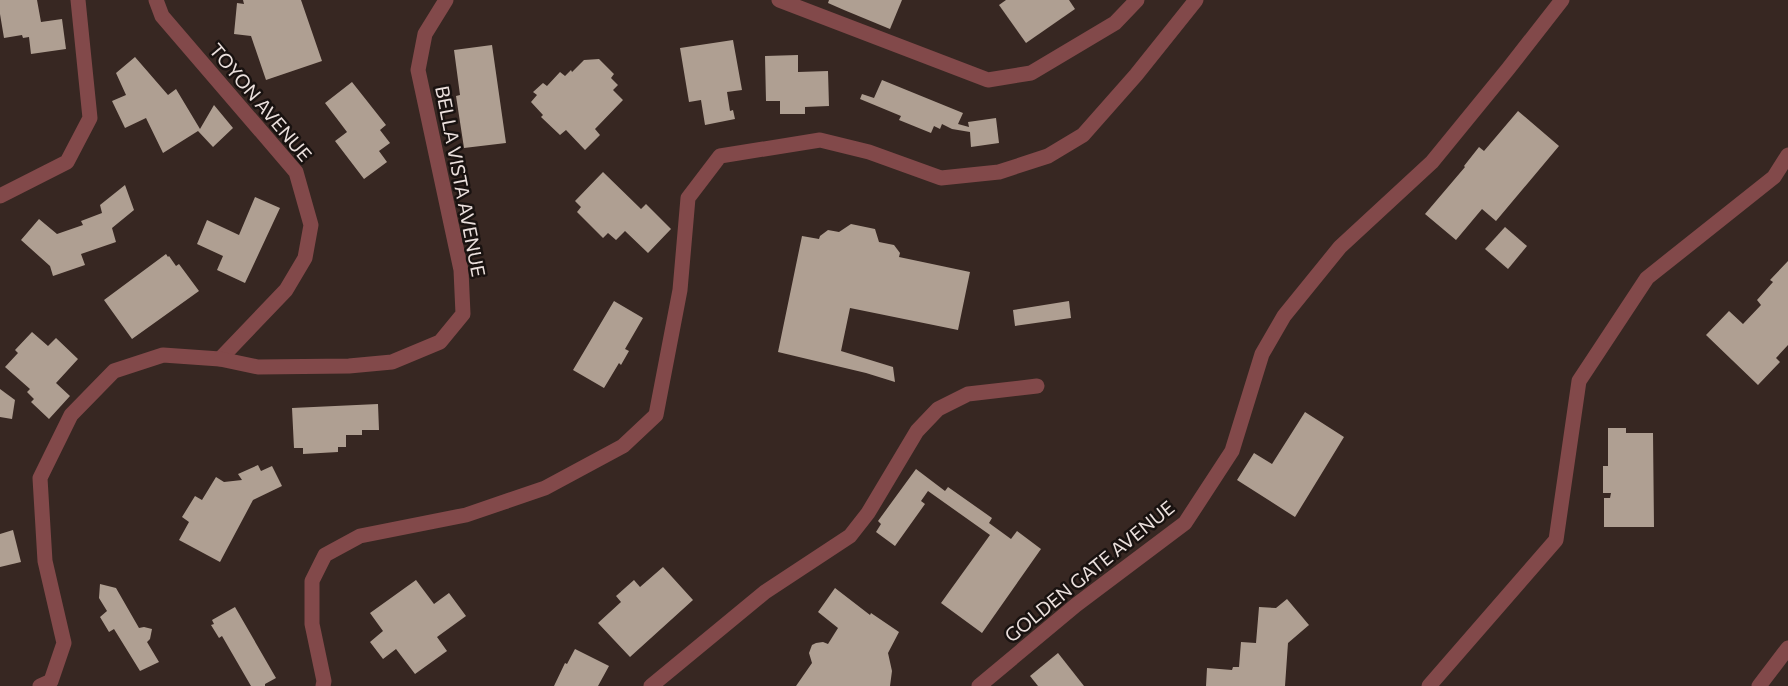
<svg xmlns="http://www.w3.org/2000/svg" width="1788" height="686" font-family="Commissioner,sans-serif">
<style>
.building{fill:#af9f92}
.lines{fill:none;stroke-linecap:round;stroke-linejoin:round}
.minor{stroke:#82494a;stroke-width:15}
.labels{text-anchor:middle;dominant-baseline:central;stroke-width:5;stroke-linejoin:round;paint-order:stroke}
.street-label{font-size:19px;fill:#ebe0dd;stroke:#191210}
</style>
<rect width="100%" height="100%" fill="#372722"/>
<!-- building -->
<g class="building">
<polygon points="0,0 37,0 41,22 62,19 66,49 31,54 29,37 23,38 22,35 4,38 0,14"/>
<polygon points="243,0 301,0 322,61 266,80 251,36 234,34 237,3 244,4"/>
<polygon points="829,0 902,0 890,29 844,10 828,3"/>
<polygon points="1006,0 1069,0 1075,9 1026,43 999,5"/>
<polygon points="733,40 742,90 727,92 730,111 733,110 735,119 705,125 701,100 689,102 680,48"/>
<polygon points="492,45 506,143 464,148 456,96 460,95 454,50"/>
<polygon points="798,55 798,72 828,71 829,106 805,107 805,114 780,114 780,101 766,101 765,56"/>
<polygon points="135,57 168,95 176,89 200,129 214,105 233,128 213,147 198,131 163,153 146,118 125,128 112,101 126,95 116,73"/>
<polygon points="599,59 614,74 611,78 618,85 613,90 623,100 595,129 600,135 585,150 566,130 560,135 541,117 543,115 531,102 537,95 533,92 543,83 547,86 560,72 565,76 571,70 572,72 584,60"/>
<polygon points="882,80 963,113 958,124 969,127 968,122 996,118 999,143 971,147 970,132 952,129 942,124 940,129 934,126 931,133 899,120 901,116 860,99 862,94 874,98"/>
<polygon points="352,82 386,125 380,130 390,143 379,151 387,162 364,179 335,141 347,132 325,103"/>
<polygon points="1518,111 1559,146 1496,221 1482,209 1456,240 1425,214 1465,167 1464,166 1479,147 1484,151"/>
<polygon points="603,172 641,209 646,204 671,229 648,253 625,231 616,240 608,233 603,238 577,212 581,207 575,201"/>
<polygon points="125,185 134,210 112,228 116,242 81,254 85,265 53,276 50,266 21,240 39,219 57,234 83,225 81,221 102,213 100,205"/>
<polygon points="255,197 280,208 245,283 217,270 223,256 197,244 207,220 239,235"/>
<polygon points="851,224 875,229 879,242 894,245 900,253 899,257 970,272 958,330 850,308 841,351 893,367 895,382 866,373 778,352 802,236 819,239 820,236 828,230 839,232"/>
<polygon points="1505,227 1527,246 1508,269 1485,249"/>
<polygon points="166,254 168,257 169,256 176,266 179,264 199,291 132,339 104,300"/>
<polygon points="1788,261 1788,345 1776,358 1780,362 1758,385 1706,335 1729,311 1743,324 1761,305 1757,300 1773,282 1770,280"/>
<polygon points="614,301 643,318 625,349 629,351 621,365 619,363 604,388 573,370"/>
<polygon points="1069,301 1071,318 1015,326 1013,310"/>
<polygon points="32,332 48,346 56,338 78,359 56,383 70,396 49,419 31,402 34,399 27,392 30,389 5,367 18,353 15,350"/>
<polygon points="0,389 15,400 12,419 0,417"/>
<polygon points="378,404 379,430 362,430 362,435 346,435 346,447 338,447 338,452 303,454 303,448 294,448 292,408"/>
<polygon points="1305,412 1344,437 1295,517 1237,480 1254,453 1272,464"/>
<polygon points="1608,428 1626,428 1626,433 1653,433 1654,527 1604,527 1604,498 1610,498 1611,493 1603,493 1603,466 1608,466"/>
<polygon points="258,465 261,471 272,466 282,486 253,500 220,562 179,540 189,522 182,517 195,496 202,500 216,477 224,482 242,480 238,474"/>
<polygon points="916,469 945,491 948,487 992,518 989,523 1011,539 1017,531 1041,549 982,633 941,603 990,535 928,491 921,501 925,504 895,546 876,532 881,524 878,521"/>
<polygon points="13,530 21,562 0,567 0,534"/>
<polygon points="663,567 693,600 630,657 598,623 621,602 616,596 634,580 640,587"/>
<polygon points="416,580 434,604 449,593 466,616 437,637 447,651 415,674 396,649 383,659 370,642 383,631 370,613"/>
<polygon points="100,584 116,588 139,628 144,627 152,629 150,639 147,642 159,662 140,671 114,629 109,632 100,617 107,611 99,598"/>
<polygon points="835,588 870,615 871,613 899,632 888,653 892,671 890,686 796,686 812,663 809,653 812,645 816,643 823,642 828,644 838,628 818,612"/>
<polygon points="1287,599 1309,625 1288,643 1285,686 1206,686 1207,668 1232,670 1233,667 1239,667 1241,642 1256,643 1259,607 1276,608"/>
<polygon points="235,607 276,678 265,684 265,686 251,686 222,636 219,638 211,625 214,624 212,620"/>
<polygon points="575,649 609,666 598,686 554,686 565,663 567,664"/>
<polygon points="1058,653 1084,686 1038,686 1030,676"/>
</g>
<g class="lines">
<!-- minor -->
<g class="minor">
<polyline points="156,0 162,16 296,172 311,225 305,258 286,290 220,359"/>
<polyline points="779,0 988,80 1031,73 1115,23 1137,0"/>
<polyline points="0,196 67,162 90,118 78,0"/>
<polyline points="40,686 51,681 64,643 45,561 40,478 71,415 114,371 163,355 220,359 258,367 349,366 392,362 440,342 463,314 461,270 418,70 425,34 446,0"/>
<polyline points="323,686 324,681 312,624 312,581 325,555 360,536 466,515 545,488 623,446 656,415 680,290 688,198 720,156 820,140 869,152 941,178 999,172 1048,156 1083,135 1136,75 1196,0"/>
<polyline points="651,686 765,592 850,536 868,513 917,431 938,409 968,394 1037,386"/>
<polyline points="979,686 1076,605 1185,523 1232,451 1262,354 1284,316 1340,247 1432,162 1508,69 1562,0"/>
<polyline points="1429,686 1556,540 1579,381 1647,278 1774,177 1788,155"/>
<polyline points="1759,686 1788,648"/>
</g>
</g>
<g class="labels">
<!-- street labels -->
<g class="street-label">
<text transform="translate(261 102) rotate(50)">TOYON AVENUE</text>
<text transform="translate(461 181) rotate(79)">BELLA VISTA AVENUE</text>
<text transform="translate(1089 571) rotate(-39)">GOLDEN GATE AVENUE</text>
</g>
</g>
</svg>
